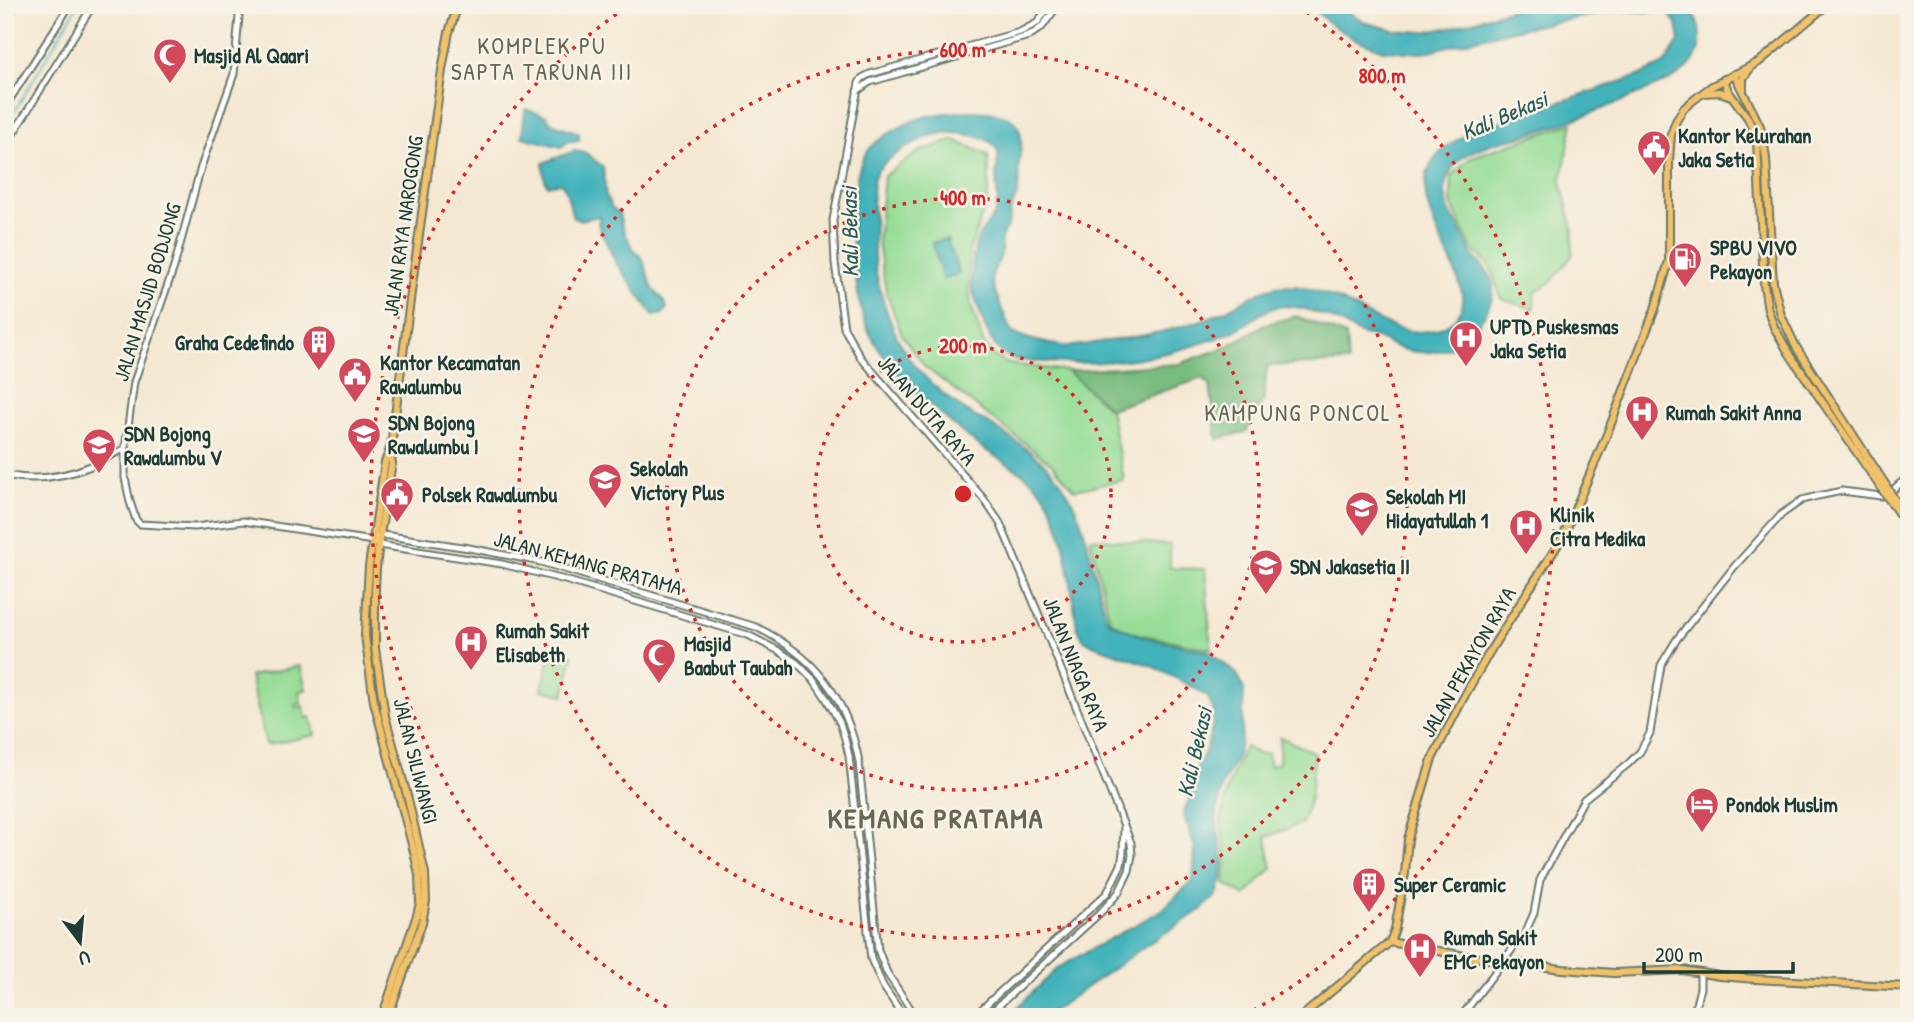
<svg xmlns="http://www.w3.org/2000/svg" width="1914" height="1022" font-family="'Patrick Hand',sans-serif">
<style>
.green{fill:#97dd97;stroke:#5b8d66;stroke-width:2}
.forest{fill:#79bc80;stroke:#4c7c5a;stroke-width:2}
.water{fill:#42b2bb;stroke:#307878;stroke-width:2}
.lines{fill:none;stroke-linecap:round;stroke-linejoin:round}
.stream{stroke:#42b2bb;stroke-width:2}
.minor-casing{stroke:#6a796c;stroke-width:9}
.major-casing{stroke:#6a796c;stroke-width:10}
.minor{stroke:#fff;stroke-width:5}
.major{stroke:#f2c26a;stroke-width:6}
.major-bridge-casing{stroke:#6a796c;stroke-width:10;stroke-linecap:butt}
.major-bridge{stroke:#f2c26a;stroke-width:6}
.ring{fill:none;stroke:#d62828;stroke-width:3.5;stroke-dasharray:3.5 7}
.labels{text-anchor:middle;dominant-baseline:central;stroke-width:5;stroke-linejoin:round;paint-order:stroke}
.poi-label{font-size:21px;font-weight:bold;fill:#1f3d34;stroke:#f7f3e8;text-anchor:start}
.street-label{font-size:21px;fill:#1f3d34;stroke:#f7f3e8}
.neighbourhood-label{font-size:23px;letter-spacing:2px;fill:#666653;stroke:#f7f3e8}
.water-label{font-size:23px;font-style:italic;fill:#285a56;stroke:#f7f3e8}
.district-label{font-size:28px;font-weight:bold;letter-spacing:2px;fill:#666653;stroke:#f7f3e8}
.centre{fill:#d62828;stroke:#f7f3e8;stroke-width:3.5}
.ring-label{font-size:21px;text-anchor:middle;font-weight:bold;fill:#d62828;stroke:#f7f3e8;stroke-width:5;stroke-linejoin:round;paint-order:stroke}
</style>
<rect width="100%" height="100%" fill="#f7f3e8"/>
<filter id="ink" filterUnits="userSpaceOnUse"><feTurbulence type="fractalNoise" baseFrequency=".0143" numOctaves="2"/><feDisplacementMap in="SourceGraphic" scale="14" xChannelSelector="R" yChannelSelector="G"/><feConvolveMatrix kernelMatrix="1 2 1 2 8 2 1 2 1" color-interpolation-filters="sRGB"/></filter>
<filter id="wash" filterUnits="userSpaceOnUse"><feTurbulence type="fractalNoise" baseFrequency=".00686" numOctaves="4" result="noise"/><feDisplacementMap in="SourceGraphic" scale="28" xChannelSelector="R" yChannelSelector="G"/><feGaussianBlur stdDeviation="1.57" result="paint"/><feColorMatrix in="noise" values="0 0 0 0 0 0 0 0 0 0 0 0 0 0 0 0 0 1.4 0 .05"/><feComposite in="paint" operator="in"/></filter>
<g filter="url(#wash)">
<rect width="100%" height="100%" fill="#f5e8d3"/>
<!-- green -->
<g class="green">
<polygon points="1573,123 1561,182 1573,229 1572,256 1552,281 1535,292 1534,309 1501,299 1491,267 1472,249 1451,203 1452,176 1471,157"/>
<polygon points="954,140 988,155 989,180 987,202 969,251 968,280 971,305 983,342 996,358 1009,364 1068,371 1110,409 1124,480 1075,490 1052,464 925,367 902,335 886,291 878,242 884,176 919,152"/>
<polygon points="1090,538 1170,545 1170,568 1205,569 1211,649 1129,632 1110,620"/>
<polygon points="551,650 573,655 564,695 542,690"/>
<polygon points="300,666 306,690 299,691 301,703 295,705 296,708 303,706 306,718 311,717 315,735 266,745 250,676"/>
<polygon points="1280,737 1315,753 1310,799 1302,823 1266,837 1272,868 1245,896 1224,883 1226,856 1221,822 1228,786 1245,747 1258,754 1268,753 1269,766 1279,763"/>
</g>
<!-- forest -->
<polygon class="forest" points="1296,316 1346,336 1348,362 1267,366 1264,399 1246,432 1217,439 1210,385 1203,378 1110,409 1068,371 1179,364 1226,347 1266,324"/>
<!-- water -->
<g class="water">
<path d="M 1309,5 L 1336,5 L 1367,23 L 1394,30 L 1423,32 L 1453,27 L 1525,5 L 1687,5 C 1702,23 1706,47 1690,65 C 1677,80 1656,86 1639,94 C 1603,109 1567,123 1529,134 C 1509,140 1485,143 1466,155 C 1449,166 1441,185 1447,205 C 1449,213 1455,220 1459,227 C 1464,237 1468,248 1474,257 C 1481,266 1491,272 1493,284 C 1495,300 1484,318 1474,329 C 1452,355 1422,358 1391,345 C 1386,343 1382,339 1376,338 C 1370,335 1367,337 1360,334 C 1353,331 1346,326 1339,322 C 1323,314 1300,306 1283,306 C 1262,308 1250,324 1232,332 C 1172,357 1108,366 1044,362 C 1033,361 1021,361 1011,358 C 995,352 987,334 982,319 C 977,301 969,290 972,271 C 973,258 974,241 982,231 C 987,224 993,219 996,211 C 999,200 997,188 996,177 C 995,169 1000,161 998,153 C 995,134 954,132 939,134 C 923,135 884,159 876,173 C 870,184 873,201 874,214 C 875,228 874,242 874,256 C 876,285 892,334 909,358 C 923,378 962,413 985,421 C 1010,438 1039,454 1058,478 C 1089,518 1092,575 1108,621 L 1143,637 L 1208,651 L 1237,674 L 1244,690 L 1242,734 L 1237,758 L 1222,786 L 1216,818 L 1223,861 L 1222,877 L 1217,895 L 1201,910 L 1145,946 L 1063,1004 L 1044,1017 L 1011,1017 L 1012,1012 L 1059,967 L 1162,910 L 1193,880 L 1195,848 L 1183,813 L 1196,783 L 1195,771 L 1206,750 L 1213,724 L 1214,712 L 1208,697 L 1191,686 L 1152,666 L 1093,645 L 1083,639 L 1077,627 C 1071,588 1067,533 1047,499 C 1034,475 1002,462 981,447 C 968,438 956,427 944,417 C 913,390 882,363 866,325 C 857,302 856,276 853,252 C 851,227 852,174 866,153 C 876,138 910,120 928,116 C 949,112 1007,104 1018,127 C 1024,139 1020,151 1019,163 C 1018,174 1020,184 1017,195 C 1015,200 1012,204 1011,209 C 1009,214 1010,220 1008,225 C 1006,230 1002,233 1001,239 C 1000,244 1002,248 1001,254 C 999,263 992,270 992,279 C 992,286 1008,325 1012,333 C 1028,339 1046,344 1063,346 C 1075,347 1089,344 1100,342 C 1142,337 1186,329 1224,311 C 1245,301 1263,286 1287,286 C 1303,285 1319,291 1333,297 C 1364,311 1401,341 1437,329 C 1445,326 1453,322 1458,315 C 1482,281 1399,207 1434,160 C 1443,147 1459,139 1472,131 L 1641,75 L 1664,64 L 1680,40 L 1677,25 L 1667,11 L 1642,12 L 1620,10 L 1508,31 L 1421,53 L 1383,50 L 1355,39 L 1330,24 Z"/>
<polygon points="525,109 547,116 551,123 579,133 579,141 569,141 561,147 522,137"/>
<polygon points="574,151 586,153 603,167 606,196 612,208 619,213 623,229 632,247 643,260 653,289 663,299 667,308 662,314 654,316 615,261 598,224 600,216 580,220 573,218 566,190 561,183 547,185 544,176 543,163"/>
<polygon points="947,239 959,274 943,279 932,243"/>
</g>
<g class="lines">
<!-- stream -->
<polyline class="stream" points="5,127 78,5"/>
</g>
</g>
<g filter="url(#ink)">
<g class="lines">
<!-- minor casing -->
<g class="minor-casing">
<g id="minor">
<polyline points="240,5 234,74 201,167 174,267 134,382 125,449 125,478 130,502 136,520 140,524 195,527 243,521 373,541 379,545 502,564 565,580 748,635 779,651 797,663 814,680 826,698 840,723 845,739 849,756 871,959 883,986 904,1017"/>
<polyline points="857,91 870,82 1029,36 1042,27 1058,5"/>
<polyline points="5,107 70,5"/>
<polyline points="5,147 93,5"/>
<path d="M 5,475 C 34,481 64,477 91,466 C 103,461 113,453 125,449"/>
<path d="M 378,537 L 380,535 L 390,536 L 469,548 L 541,562 L 756,627 C 815,656 847,697 859,762 L 878,950 L 887,973 L 916,1017"/>
<polyline points="973,1017 1107,893 1121,865 1123,853 1124,827"/>
<polyline points="986,1017 1100,913 1119,892 1129,871 1132,855 1131,843 1044,627 1000,523 983,498 861,358 844,328 835,263 833,220 859,83 862,78 870,74 1020,32 1037,23 1050,5"/>
<polyline points="1461,1017 1526,931 1534,913 1540,880 1584,799 1628,764 1640,752 1650,733 1661,665 1677,639 1734,567 1782,514 1802,500 1818,496 1842,491 1881,496 1887,495 1903,481 1909,473"/>
<polyline points="1693,1017 1700,988 1700,973"/>
</g>
</g>
<!-- major casing -->
<g class="major-casing">
<g id="major">
<polyline points="1734,74 1760,126 1763,138 1766,159 1773,283 1781,315 1796,347 1887,487"/>
<polyline points="1724,79 1728,91 1748,118 1757,141 1764,285 1768,310 1774,327 1789,353 1881,488"/>
<polyline points="1743,89 1743,78 1751,67"/>
<polyline points="1704,93 1720,92 1731,96"/>
<polyline points="1895,500 1899,506 1909,512"/>
<polyline points="1890,501 1899,514 1909,519"/>
<polyline points="1390,942 1465,956 1562,969 1614,973 1682,970 1720,976 1755,979 1909,987"/>
<polyline points="382,1017 417,915 420,903 419,875 414,852 374,702 365,635 369,566 385,462 391,446 412,285 442,70 449,32 458,5"/>
<polyline points="388,1017 422,923 426,901 425,873 408,799 385,716 375,648 375,590 376,568 380,535 392,463 390,452"/>
<polyline points="1301,1017 1390,942 1395,929 1405,873 1408,839 1432,759 1465,695 1493,646 1564,535 1607,434 1655,309 1669,261 1669,160 1671,135 1676,121 1684,108 1695,99 1712,86 1759,62 1827,5"/>
</g>
</g>
<!-- minor -->
<use href="#minor" class="minor"/>
<!-- major -->
<use href="#major" class="major"/>
<!-- major-bridge casing -->
<g class="major-bridge-casing">
<g id="major-bridge">
<polyline points="1887,487 1895,500"/>
<polyline points="1881,488 1890,501"/>
</g>
</g>
<!-- major-bridge -->
<use href="#major-bridge" class="major-bridge"/>
</g>
</g>
<!-- distance rings -->
<g class="ring">
<circle cx="963" cy="494" r="148"/>
<circle cx="963" cy="494" r="296"/>
<circle cx="963" cy="494" r="444"/>
<path d="M685 1017A592 592 0 0 1 628 6M1298 6A592 592 0 0 1 1241 1017"/>
</g>
<!-- icons -->
<defs>
<g id="mosque-pin" transform="scale(1.75)"><path d="M0 17L-7.5 6A9.5 9.5 0 1 1 7.5 6Z" fill="#d1495b" stroke="#f7f3e8"/><path d="M3.5-4.9A6 6 0 1 0 3.5 4.9A5 5 0 1 1 3.5-4.9Z" fill="#fff"/></g>
<g id="civic-pin" transform="scale(1.75)"><path d="M0 17L-7.5 6A9.5 9.5 0 1 1 7.5 6Z" fill="#d1495b" stroke="#f7f3e8"/><path d="M-.6-6.5H3V-4.5H.6V-3L4-1V1h2V6H-6V1h2V-1L-.6-3ZM-1.2 2.5V6h2.4V2.5Z" fill="#fff"/></g>
<g id="fuel-pin" transform="scale(1.75)"><path d="M0 17L-7.5 6A9.5 9.5 0 1 1 7.5 6Z" fill="#d1495b" stroke="#f7f3e8"/><path d="M-5.5-6h7V0h2V4h1.3V-2.5L3-4.5l.8-.8L6-3V5H2.5V1h-1V6h-7ZM-4.2-4.7v3.2H.2V-4.7Z" fill="#fff"/></g>
<g id="hospital-pin" transform="scale(1.75)"><path d="M0 17L-7.5 6A9.5 9.5 0 1 1 7.5 6Z" fill="#d1495b" stroke="#f7f3e8"/><path d="M-5-5h3v3.5h4V-5h3V5h-3V1.5h-4V5h-3Z" fill="#fff"/></g>
<g id="building-pin" transform="scale(1.75)"><path d="M0 17L-7.5 6A9.5 9.5 0 1 1 7.5 6Z" fill="#d1495b" stroke="#f7f3e8"/><path d="M-4-6H4V6H1V3H-1V6H-4ZM-2.5-4.3h1.7v1.8h-1.7ZM.8-4.3h1.7v1.8H.8ZM-2.5-1h1.7V.8h-1.7ZM.8-1h1.7V.8H.8Z" fill="#fff"/></g>
<g id="school-pin" transform="scale(1.75)"><path d="M0 17L-7.5 6A9.5 9.5 0 1 1 7.5 6Z" fill="#d1495b" stroke="#f7f3e8"/><path d="M0-5L7-2L0 1L-7-2ZM-4 1L0 2.5L4 1V4Q0 6-4 4Z" fill="#fff"/></g>
<g id="hotel-pin" transform="scale(1.75)"><path d="M0 17L-7.5 6A9.5 9.5 0 1 1 7.5 6Z" fill="#d1495b" stroke="#f7f3e8"/><path d="M-6-4.5h1.5V1H6V5H4.5V3h-9V5H-6ZM-4 0a1.8 1.8 0 1 1 3.6 0ZM.5 0V-2.5h3Q6-2.5 6 0Z" fill="#fff"/></g>
</defs>
<g fill-rule="evenodd">
<use href="#mosque-pin" x="170" y="55"/>
<use href="#civic-pin" x="1654" y="147"/>
<use href="#fuel-pin" x="1685" y="259"/>
<use href="#hospital-pin" x="1466" y="338"/>
<use href="#building-pin" x="319" y="342"/>
<use href="#civic-pin" x="355" y="374"/>
<use href="#hospital-pin" x="1642" y="412"/>
<use href="#school-pin" x="364" y="434"/>
<use href="#school-pin" x="99" y="445"/>
<use href="#school-pin" x="605" y="480"/>
<use href="#civic-pin" x="397" y="494"/>
<use href="#school-pin" x="1362" y="508"/>
<use href="#hospital-pin" x="1526" y="526"/>
<use href="#school-pin" x="1266" y="566"/>
<use href="#hospital-pin" x="471" y="642"/>
<use href="#mosque-pin" x="659" y="655"/>
<use href="#hotel-pin" x="1702" y="804"/>
<use href="#building-pin" x="1369" y="884"/>
<use href="#hospital-pin" x="1420" y="949"/>
</g>
<g class="labels">
<!-- poi labels -->
<g class="poi-label">
<text x="194" y="55">Masjid Al Qaari</text>
<text x="1678" y="135">Kantor Kelurahan<tspan x="1678" dy="24">Jaka Setia</tspan></text>
<text x="1710" y="247">SPBU VIVO<tspan x="1710" dy="24">Pekayon</tspan></text>
<text x="1490" y="326">UPTD Puskesmas<tspan x="1490" dy="24">Jaka Setia</tspan></text>
<text x="294" y="342" text-anchor="end">Graha Cedefindo</text>
<text x="380" y="362">Kantor Kecamatan<tspan x="380" dy="24">Rawalumbu</tspan></text>
<text x="1666" y="412">Rumah Sakit Anna</text>
<text x="388" y="422">SDN Bojong<tspan x="388" dy="24">Rawalumbu I</tspan></text>
<text x="124" y="433">SDN Bojong<tspan x="124" dy="24">Rawalumbu V</tspan></text>
<text x="630" y="468">Sekolah<tspan x="630" dy="24">Victory Plus</tspan></text>
<text x="422" y="494">Polsek Rawalumbu</text>
<text x="1386" y="496">Sekolah MI<tspan x="1386" dy="24">Hidayatullah 1</tspan></text>
<text x="1550" y="514">Klinik<tspan x="1550" dy="24">Citra Medika</tspan></text>
<text x="1290" y="566">SDN Jakasetia II</text>
<text x="496" y="630">Rumah Sakit<tspan x="496" dy="24">Elisabeth</tspan></text>
<text x="684" y="643">Masjid<tspan x="684" dy="24">Baabut Taubah</tspan></text>
<text x="1726" y="804">Pondok Muslim</text>
<text x="1394" y="884">Super Ceramic</text>
<text x="1444" y="937">Rumah Sakit<tspan x="1444" dy="24">EMC Pekayon</tspan></text>
</g>
<!-- street labels -->
<g class="street-label">
<text transform="translate(403 226) rotate(-82)">JALAN RAYA NAROGONG</text>
<text transform="translate(147 292) rotate(-73)">JALAN MASJID BODJONG</text>
<text transform="translate(927 410) rotate(49)">JALAN DUTA RAYA</text>
<text transform="translate(588 563) rotate(15)">JALAN KEMANG PRATAMA</text>
<text transform="translate(1468 662) rotate(-60)">JALAN PEKAYON RAYA</text>
<text transform="translate(1076 664) rotate(68)">JALAN NIAGA RAYA</text>
<text transform="translate(416 761) rotate(76)">JALAN SILIWANGI</text>
</g>
<!-- neighbourhood labels -->
<g class="neighbourhood-label">
<text x="542" y="45">KOMPLEK PU<tspan x="542" dy="26">SAPTA TARUNA III</tspan></text>
<text x="1298" y="412">KAMPUNG PONCOL</text>
</g>
<!-- water labels -->
<g class="water-label">
<text transform="translate(1504 115) rotate(-23)">Kali Bekasi</text>
<text transform="translate(849 232) rotate(-91)">Kali Bekasi</text>
<text transform="translate(1194 752) rotate(-77)">Kali Bekasi</text>
</g>
<!-- district labels -->
<g class="district-label">
<text x="936" y="818">KEMANG PRATAMA</text>
</g>
</g>
<circle cx="963" cy="494" r="10" class="centre"/>
<g class="ring-label">
<text x="963" y="57">600 m</text>
<text x="1382" y="83">800 m</text>
<text x="963" y="205">400 m</text>
<text x="963" y="353">200 m</text>
</g>
<!-- margin -->
<rect width="1914" height="1022" fill="none" stroke="#f7f3e8" stroke-width="28"/>
<!-- north arrow -->
<g transform="translate(80 942) rotate(164)" stroke="#f7f3e8" stroke-width="5" paint-order="stroke">
<path d="M0-5L12 26L0 18L-12 26Z" fill="#1f3d34"/>
<text y="-10" font-size="19" font-weight="bold" text-anchor="middle" fill="#1f3d34">U</text>
</g>
<!-- scale -->
<path d="M1644 962v10h149v-10" fill="none" stroke="#1f3d34" stroke-width="3.5"/>
<text x="1655" y="962" font-size="21" fill="#1f3d34" stroke="#f7f3e8" stroke-width="5" paint-order="stroke">200 m</text>
</svg>
